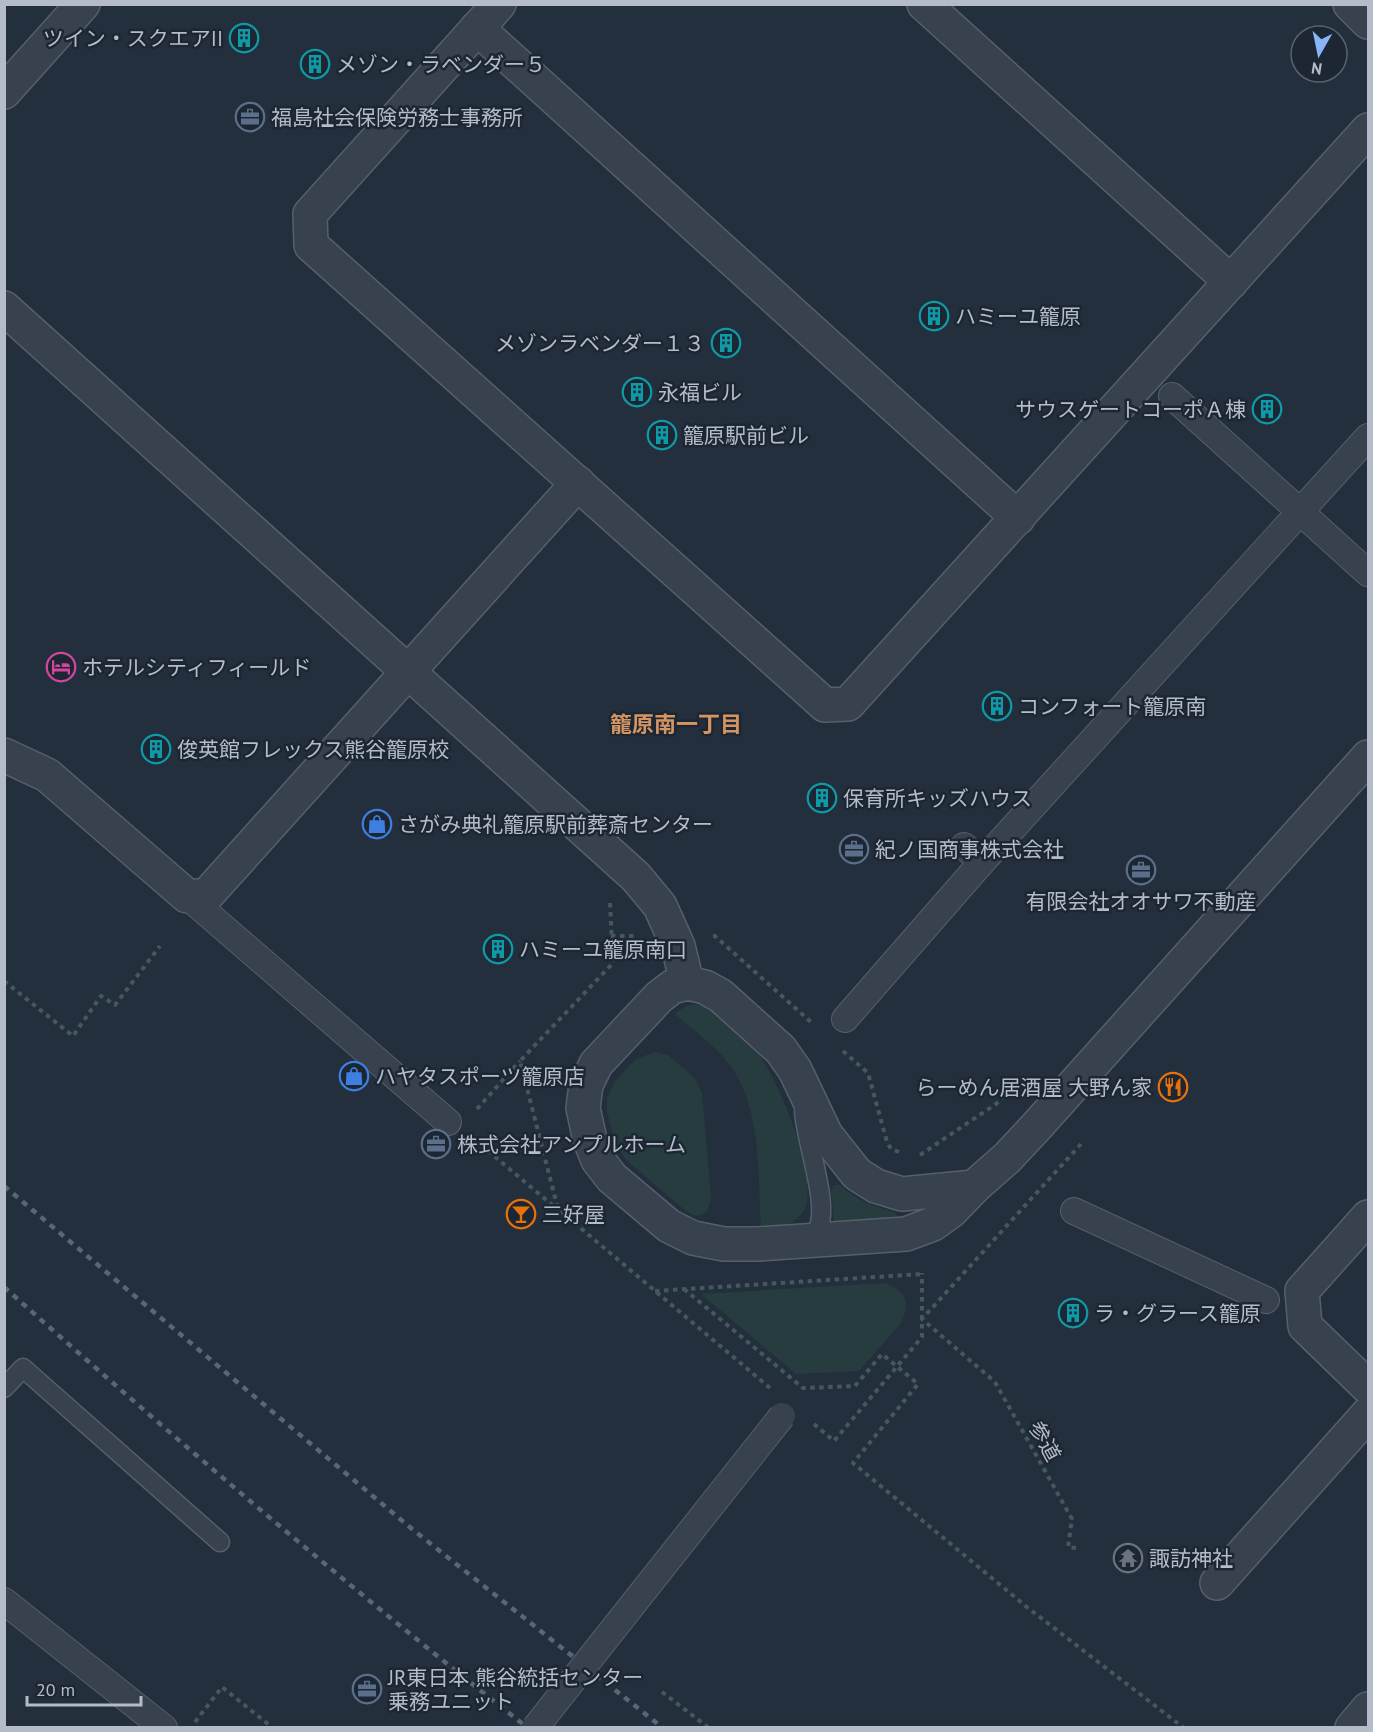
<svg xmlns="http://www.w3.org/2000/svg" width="1373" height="1732" font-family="'PT Sans','Noto Sans JP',sans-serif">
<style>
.green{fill:#263c3f}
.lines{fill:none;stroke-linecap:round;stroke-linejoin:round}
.service-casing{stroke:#565f6c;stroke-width:21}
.pedestrian-casing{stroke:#565f6c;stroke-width:28}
.minor-casing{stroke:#565f6c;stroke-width:36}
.tertiary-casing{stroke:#565f6c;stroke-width:36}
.path{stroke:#44595c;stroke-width:4;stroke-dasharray:4.5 4.5;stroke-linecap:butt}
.service{stroke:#38414e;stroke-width:18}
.pedestrian{stroke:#38414e;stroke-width:26}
.minor{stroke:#38414e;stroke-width:33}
.tertiary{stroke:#38414e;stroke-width:33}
.rail{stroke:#5a6575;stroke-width:4.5;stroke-dasharray:6 6;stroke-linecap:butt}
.pedestrian-bridge-casing{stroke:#565f6c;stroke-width:28;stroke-linecap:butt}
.pedestrian-bridge{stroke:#38414e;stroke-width:26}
.labels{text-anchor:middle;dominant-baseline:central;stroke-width:5;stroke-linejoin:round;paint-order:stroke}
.poi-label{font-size:21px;fill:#b4bcc9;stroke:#1d2633;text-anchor:start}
.street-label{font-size:21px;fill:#b4bcc9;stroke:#1d2633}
.neighbourhood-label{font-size:22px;font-weight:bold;fill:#d59563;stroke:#1d2633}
</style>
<rect width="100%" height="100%" fill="#242f3e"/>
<!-- green -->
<g class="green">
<path d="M 696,1004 C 718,1009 747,1038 760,1056 C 779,1083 822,1182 803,1212 C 793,1227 777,1227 761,1229 C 758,1176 762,1107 729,1064 C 714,1045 693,1030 675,1014 L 685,1006 Z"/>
<path d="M 655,1052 L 668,1055 L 694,1077 L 702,1093 L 711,1196 C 710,1211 702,1221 687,1212 L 625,1159 L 615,1142 L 607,1112 L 607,1098 L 615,1081 L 636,1059 Z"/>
<path d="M 834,1185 L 840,1185 C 855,1200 875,1207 895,1212 L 897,1216 L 894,1219 L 834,1222 L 831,1190 Z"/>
<path d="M 885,1283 C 906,1290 911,1303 901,1323 L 859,1371 L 796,1374 L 701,1294 Z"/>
</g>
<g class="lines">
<!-- service casing -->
<g class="service-casing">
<g id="service">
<path d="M 804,1111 C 805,1140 831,1206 817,1231 C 815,1234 810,1238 807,1240"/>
<polyline points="4,1388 23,1368 220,1542"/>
</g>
</g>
<!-- pedestrian casing -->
<g class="pedestrian-casing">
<g id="pedestrian">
<polyline points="1172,396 1368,573"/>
<polyline points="964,846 982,862"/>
<polyline points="187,896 448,1122"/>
<polyline points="845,1019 982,862 1368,437"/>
<polyline points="1074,1211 1266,1300"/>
<polyline points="4,1601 164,1728"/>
</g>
</g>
<!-- minor casing -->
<g class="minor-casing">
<g id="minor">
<polyline points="499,4 310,214 311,245 825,705 848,704 1368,130"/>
<polyline points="924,4 1231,282"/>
<polyline points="1350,4 1368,22"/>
<polyline points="477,28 1018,518"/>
<polyline points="4,755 47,775 187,896 206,896 578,483"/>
<polygon points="687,983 705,987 721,996 781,1050 795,1070 826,1135 857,1174 876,1186 902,1194 974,1187 951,1211 933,1224 906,1234 758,1244 724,1244 693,1238 669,1226 612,1178 598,1160 590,1140 583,1108 586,1085 596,1064 659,997 672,987"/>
<polyline points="1368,1217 1302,1291 1305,1326 1368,1387"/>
<polyline points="1217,1583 1368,1414"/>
<polyline points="1352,1728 1368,1709"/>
</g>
</g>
<!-- tertiary casing -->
<g class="tertiary-casing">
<g id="tertiary">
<polyline points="4,92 83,4"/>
<polyline points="4,308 636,877 660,906 678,946 687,983"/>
<polyline points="974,1187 1007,1158 1036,1127 1368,757"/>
</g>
</g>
<!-- path -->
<g class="path">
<polyline points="610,903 613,963 520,1061 558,1209 770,1388"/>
<polyline points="611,936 635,936"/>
<polyline points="713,936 715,936 813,1024"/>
<polyline points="4,981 73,1036 101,996 115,1005 160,946"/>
<polyline points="843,1051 868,1073 887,1142 891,1149 899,1152"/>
<polyline points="477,1109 520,1061"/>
<polyline points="474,1139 557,1209"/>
<polyline points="920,1155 996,1104 1016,1084"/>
<polyline points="684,1289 803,1388 855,1386 882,1354 918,1384 853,1463 1028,1608 1184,1728"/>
<polyline points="655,1291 922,1274"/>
<polyline points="814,1424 834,1441 922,1337 922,1273"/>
<polyline points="1076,1548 1068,1547 1072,1519 995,1382 922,1319 1081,1144"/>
<polyline points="662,1692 709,1728"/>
<polyline points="195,1722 222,1687 273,1728"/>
</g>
<!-- service -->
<use href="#service" class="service"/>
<!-- pedestrian -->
<use href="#pedestrian" class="pedestrian"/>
<!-- minor -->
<use href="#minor" class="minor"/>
<!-- tertiary -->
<use href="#tertiary" class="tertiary"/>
<!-- rail -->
<g class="rail">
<polyline points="4,1186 412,1529 663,1728"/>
<path d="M 4,1287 C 175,1439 348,1587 528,1728"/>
</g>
<!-- pedestrian-bridge casing -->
<g class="pedestrian-bridge-casing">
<polyline id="pedestrian-bridge" points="535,1728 782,1416"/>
</g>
<!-- pedestrian-bridge -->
<use href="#pedestrian-bridge" class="pedestrian-bridge"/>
</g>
<!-- icons -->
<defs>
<g id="building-ring" transform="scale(1.5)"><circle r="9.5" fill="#1d2633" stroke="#0f9aa8" stroke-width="1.5"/><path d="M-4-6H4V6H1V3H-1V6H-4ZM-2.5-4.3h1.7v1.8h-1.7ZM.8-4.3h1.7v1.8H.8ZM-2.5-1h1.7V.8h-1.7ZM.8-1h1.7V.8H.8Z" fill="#0f9aa8"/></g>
<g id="office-ring" transform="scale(1.5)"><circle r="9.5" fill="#1d2633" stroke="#5c6f8a" stroke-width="1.5"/><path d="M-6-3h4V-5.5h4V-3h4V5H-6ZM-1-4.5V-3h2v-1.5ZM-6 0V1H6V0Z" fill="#5c6f8a"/></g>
<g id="hotel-ring" transform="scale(1.5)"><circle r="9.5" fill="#1d2633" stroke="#d1479c" stroke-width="1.5"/><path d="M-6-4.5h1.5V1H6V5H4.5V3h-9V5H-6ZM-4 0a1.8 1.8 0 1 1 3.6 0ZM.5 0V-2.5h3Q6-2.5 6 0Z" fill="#d1479c"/></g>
<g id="shop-ring" transform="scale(1.5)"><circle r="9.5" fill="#1d2633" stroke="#3f7fe0" stroke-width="1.5"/><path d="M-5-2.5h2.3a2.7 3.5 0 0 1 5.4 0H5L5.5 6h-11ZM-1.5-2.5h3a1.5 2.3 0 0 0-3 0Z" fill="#3f7fe0"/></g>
<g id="restaurant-ring" transform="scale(1.5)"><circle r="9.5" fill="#1d2633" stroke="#e8710a" stroke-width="1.5"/><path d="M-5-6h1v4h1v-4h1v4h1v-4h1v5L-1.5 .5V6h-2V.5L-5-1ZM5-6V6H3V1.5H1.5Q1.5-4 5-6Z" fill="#e8710a"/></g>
<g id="bar-ring" transform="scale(1.5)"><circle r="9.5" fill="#1d2633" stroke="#e8710a" stroke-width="1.5"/><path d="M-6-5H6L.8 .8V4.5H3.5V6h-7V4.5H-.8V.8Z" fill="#e8710a"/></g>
<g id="temple-ring" transform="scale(1.5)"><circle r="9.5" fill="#1d2633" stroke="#6b7280" stroke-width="1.5"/><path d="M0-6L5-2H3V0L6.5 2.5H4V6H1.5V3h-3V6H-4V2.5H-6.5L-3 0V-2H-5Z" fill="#6b7280"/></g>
</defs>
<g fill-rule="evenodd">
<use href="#building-ring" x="244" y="38"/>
<use href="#building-ring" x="315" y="64"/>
<use href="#office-ring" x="250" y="117"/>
<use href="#building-ring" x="934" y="316"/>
<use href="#building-ring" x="726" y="343"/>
<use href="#building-ring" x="637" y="392"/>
<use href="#building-ring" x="1267" y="409"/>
<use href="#building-ring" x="662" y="435"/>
<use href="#hotel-ring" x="61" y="667"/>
<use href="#building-ring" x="997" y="706"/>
<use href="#building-ring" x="156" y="749"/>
<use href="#building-ring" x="822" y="798"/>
<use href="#shop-ring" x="377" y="824"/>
<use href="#office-ring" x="854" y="849"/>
<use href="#office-ring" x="1141" y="870"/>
<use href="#building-ring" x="498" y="949"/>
<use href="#shop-ring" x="354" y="1076"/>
<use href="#restaurant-ring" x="1173" y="1087"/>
<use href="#office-ring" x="436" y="1144"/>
<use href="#bar-ring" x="521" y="1214"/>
<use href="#building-ring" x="1073" y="1313"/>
<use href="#temple-ring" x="1128" y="1558"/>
<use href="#office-ring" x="367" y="1689"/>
</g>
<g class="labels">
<!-- poi labels -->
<g class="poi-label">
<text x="223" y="38" text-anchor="end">ツイン・スクエアII</text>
<text x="336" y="64">メゾン・ラベンダー５</text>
<text x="271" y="117">福島社会保険労務士事務所</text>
<text x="955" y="316">ハミーユ籠原</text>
<text x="705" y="343" text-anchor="end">メゾンラベンダー１３</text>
<text x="658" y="392">永福ビル</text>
<text x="1246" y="409" text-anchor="end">サウスゲートコーポＡ棟</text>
<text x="683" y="435">籠原駅前ビル</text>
<text x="82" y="667">ホテルシティフィールド</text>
<text x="1018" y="706">コンフォート籠原南</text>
<text x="177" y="749">俊英館フレックス熊谷籠原校</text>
<text x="843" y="798">保育所キッズハウス</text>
<text x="398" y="824">さがみ典礼籠原駅前葬斎センター</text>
<text x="875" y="849">紀ノ国商事株式会社</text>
<text x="1141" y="901" text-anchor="middle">有限会社オオサワ不動産</text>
<text x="519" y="949">ハミーユ籠原南口</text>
<text x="375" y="1076">ハヤタスポーツ籠原店</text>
<text x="1152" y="1087" text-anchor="end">らーめん居酒屋 大野ん家</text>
<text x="457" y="1144">株式会社アンプルホーム</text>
<text x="542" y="1214">三好屋</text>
<text x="1094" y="1313">ラ・グラース籠原</text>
<text x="1149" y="1558">諏訪神社</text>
<text x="388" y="1677">JR東日本 熊谷統括センター<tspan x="388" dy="24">乗務ユニット</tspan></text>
</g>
<!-- street labels -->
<g class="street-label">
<text transform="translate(1045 1441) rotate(61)">参道</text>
</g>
<!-- neighbourhood labels -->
<g class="neighbourhood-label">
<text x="676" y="724">籠原南一丁目</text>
</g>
</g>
<!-- border -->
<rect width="1373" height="1732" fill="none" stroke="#b4bcc9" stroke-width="12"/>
<!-- north arrow -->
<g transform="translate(1319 54) rotate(189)"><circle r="28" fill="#1d2633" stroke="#59626f" stroke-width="1.5"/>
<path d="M0-4.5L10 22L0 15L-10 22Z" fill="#8ab4f8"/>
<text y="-9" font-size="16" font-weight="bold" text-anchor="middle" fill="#b4bcc9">N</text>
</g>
<!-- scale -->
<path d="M27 1696v9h114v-9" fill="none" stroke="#b4bcc9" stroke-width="3"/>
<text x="36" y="1696" font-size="18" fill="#b4bcc9" stroke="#1d2633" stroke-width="4.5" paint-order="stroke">20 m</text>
</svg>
